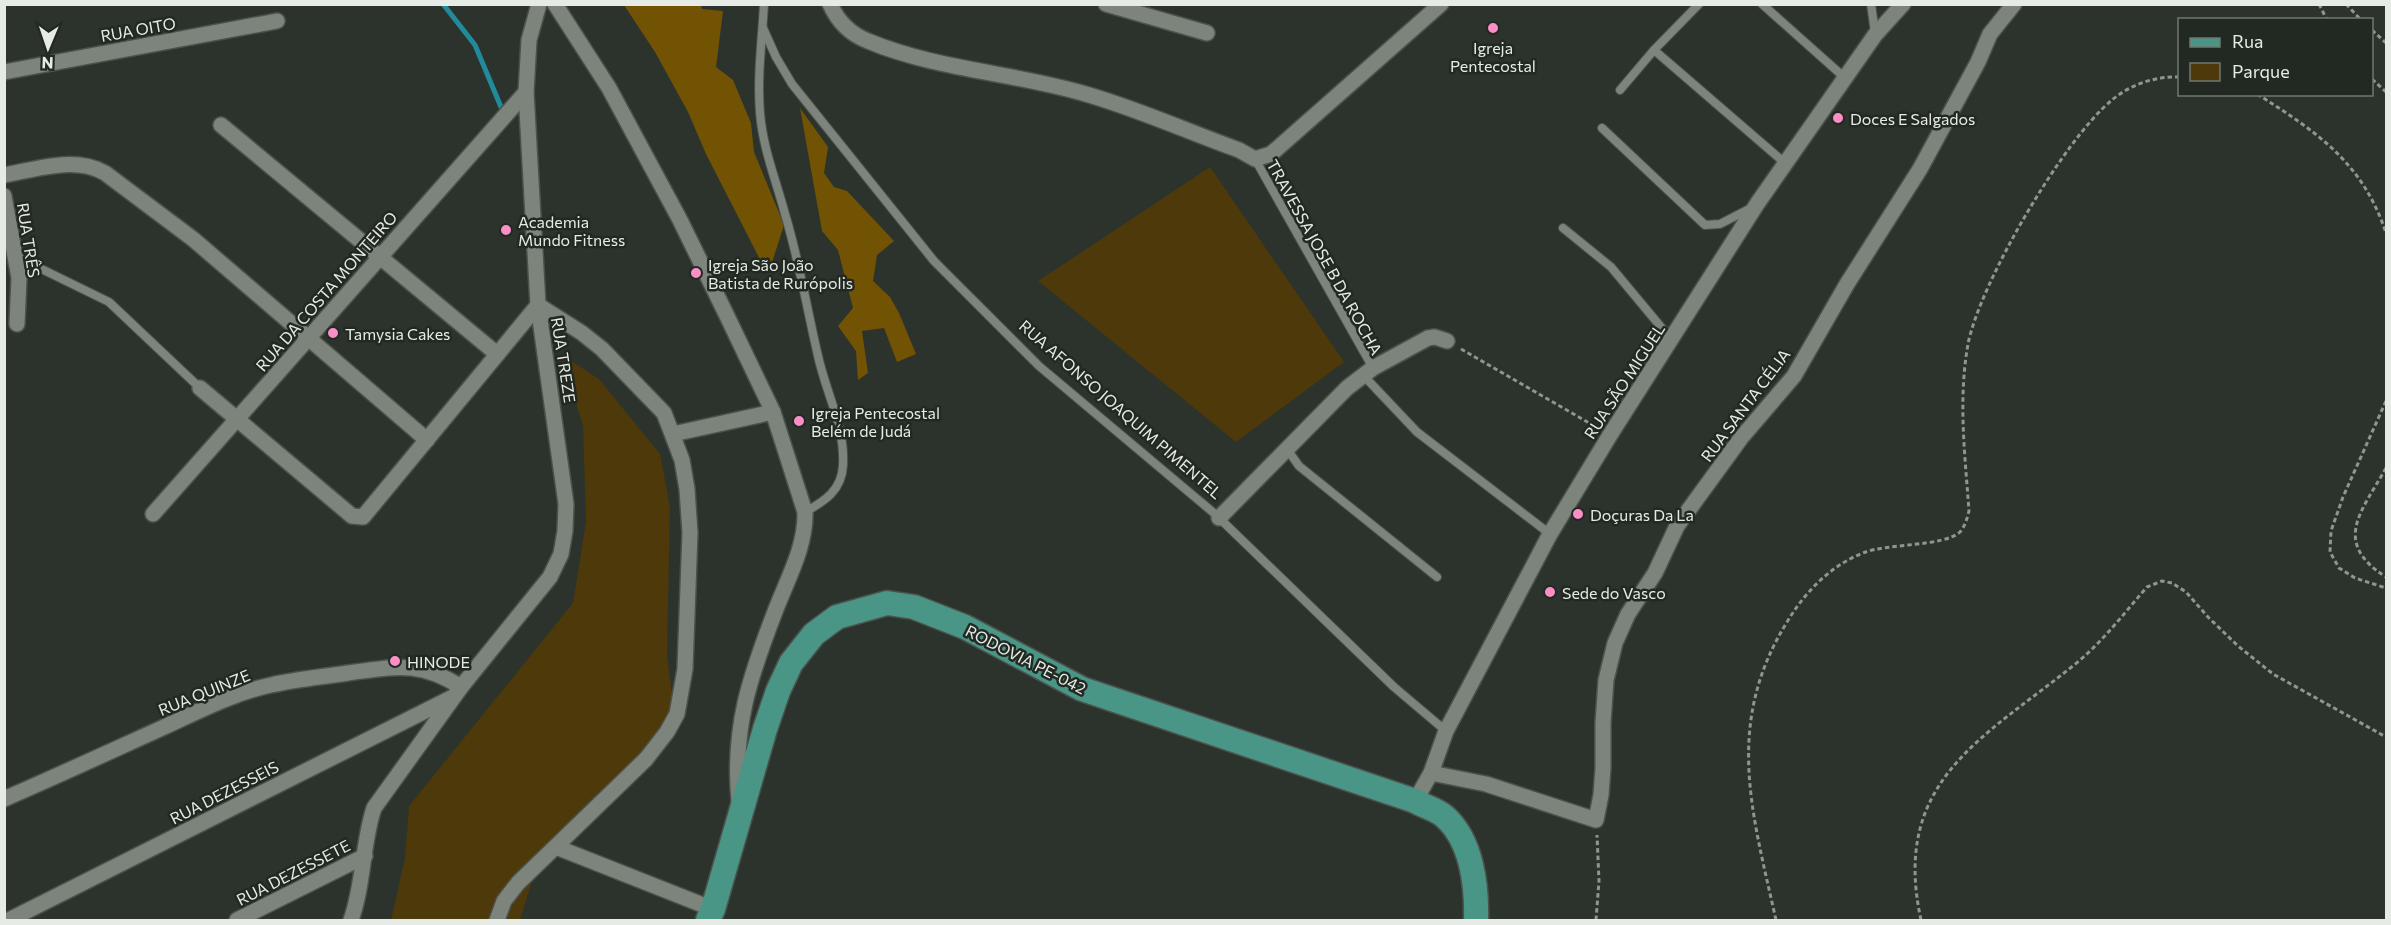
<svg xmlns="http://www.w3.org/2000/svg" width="2391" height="925" font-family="Commissioner,sans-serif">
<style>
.green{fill:#4d3909}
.forest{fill:#715303}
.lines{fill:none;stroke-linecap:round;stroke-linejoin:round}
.stream{stroke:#218b9b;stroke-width:5}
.lane-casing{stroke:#4b514b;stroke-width:10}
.street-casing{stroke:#4b514b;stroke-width:18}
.primary-casing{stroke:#4b514b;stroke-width:27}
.path{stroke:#8f958f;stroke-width:3;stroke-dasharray:4.5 3;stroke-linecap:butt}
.lane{stroke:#7c847c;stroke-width:8}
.street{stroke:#7c847c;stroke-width:15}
.primary{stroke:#499586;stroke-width:24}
.poi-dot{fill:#fa8fc6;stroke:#222923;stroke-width:2}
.labels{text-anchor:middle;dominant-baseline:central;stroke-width:5;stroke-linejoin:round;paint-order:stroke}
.street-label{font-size:16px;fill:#e6ebe6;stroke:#222923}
.poi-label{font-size:16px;fill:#e6ebe6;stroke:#222923;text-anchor:start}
</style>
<rect width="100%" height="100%" fill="#2c332c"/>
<!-- green -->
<g class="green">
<polygon points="1210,167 1344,362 1236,442 1038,281"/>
<polygon points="559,353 599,379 660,454 670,507 667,655 675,718 537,865 520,920 391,920 405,858 409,806 573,603 586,522 583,425"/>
</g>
<!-- forest -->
<g class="forest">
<polygon points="624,5 701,5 702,9 723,11 716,67 733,80 751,123 754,152 784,225 768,275 706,154 688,112 655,52"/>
<polygon points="800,108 828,147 824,173 834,187 847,191 894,241 877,255 873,281 890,297 899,313 916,354 897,362 884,328 862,331 868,373 858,380 856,351 838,326 853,308 838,250 822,231"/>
</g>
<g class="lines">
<!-- stream -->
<polyline class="stream" points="443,4 475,45 501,107"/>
<!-- lane casing -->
<g class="lane-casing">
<g id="lane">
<path d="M 764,4 C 762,41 757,76 760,113 C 763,149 776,180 785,214 C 799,260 807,309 818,356 C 826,393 845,426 843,465 C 842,490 825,501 805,512"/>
<polyline points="1762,4 1845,78"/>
<polyline points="1871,4 1875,33"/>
<polyline points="763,28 776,57 792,84 934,261 1039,366 1215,514 1394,687 1446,731"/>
<polyline points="1654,50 1786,164"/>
<polyline points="1620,90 1654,50 1699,4"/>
<polyline points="1602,128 1705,225 1720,224 1751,208"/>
<polyline points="1255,159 1373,368"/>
<polyline points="1563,228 1611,267 1671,339"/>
<polyline points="17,257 109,302 200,388"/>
<polyline points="1363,375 1417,432 1550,534"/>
<polyline points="1287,449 1299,466 1437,577"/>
</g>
</g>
<!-- street casing -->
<g class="street-casing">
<g id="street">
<path d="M 555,4 L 609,88 L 680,220 L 727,316 L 773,412 L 805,512 C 806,546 788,578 776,609 C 750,676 732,728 739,801"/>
<path d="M 830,4 C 838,22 850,34 868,41 C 937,70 1018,73 1089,95 C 1140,110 1189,132 1239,150 L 1255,159 L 1271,154 L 1441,4"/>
<polyline points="1106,4 1207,33"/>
<polyline points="4,72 277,21"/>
<polyline points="221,125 497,354"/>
<path d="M 4,175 C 37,169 75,156 105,173 L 193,239 L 427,440"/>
<polyline points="4,196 19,278 17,324"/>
<polyline points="200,388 352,516 363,517 538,305 582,333 602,349 664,413 682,460 687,489 690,533 685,669 677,714 667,732 646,759 518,883 504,901 497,920"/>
<polyline points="673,434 773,412"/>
<polyline points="153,514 526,92"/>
<polyline points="1219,518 1347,388 1373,368 1428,338 1435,337 1447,341"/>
<polyline points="1431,773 1486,784 1596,820 1601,795 1603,768 1603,723 1606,680 1615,643 1628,614 1655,573 1677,526 1741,438 1794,376 1847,284 1920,169 1978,62 1990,34 2014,4"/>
<path d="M 4,799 C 57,776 109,752 162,728 C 197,712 233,693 271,685 C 297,679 322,677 348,673 C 395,667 419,660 461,687"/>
<polyline points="1415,801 1431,773 1446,731 1550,534 1610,435 1757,204 1875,35 1903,4"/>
<polyline points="556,847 713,909"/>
<polyline points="9,920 453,697"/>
<polyline points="237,920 365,856"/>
<path d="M 351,920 C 364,884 362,844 374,808 L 461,687 L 550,577 L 561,554 L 565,531 L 566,504 L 538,305 L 526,92 L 529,40 L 539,4"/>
</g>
</g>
<!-- primary casing -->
<g class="primary-casing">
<path id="primary" d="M 708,920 L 713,909 L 765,729 L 778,691 L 791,663 L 814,634 L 837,617 L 887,603 L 914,607 L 965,627 L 1082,689 L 1415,801 C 1423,806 1436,809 1444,816 C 1472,840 1477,886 1476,920"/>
</g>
<!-- path -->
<g class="path">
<polyline points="2319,4 2327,20"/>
<polyline points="2346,4 2361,20"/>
<polyline points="2372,30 2386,43"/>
<polyline points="2372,79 2386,92"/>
<path d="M 2257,94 C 2317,132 2363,163 2386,233"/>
<polyline points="1461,349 1596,427"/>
<polyline points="2386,401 2343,497 2331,531 2330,552 2339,568 2355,578 2386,588"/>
<path d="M 2386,468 C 2362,511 2331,542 2386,577"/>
<polyline points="1596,920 1599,881 1597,835"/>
<path d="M 1776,920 C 1752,812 1724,724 1787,622 C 1805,592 1830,566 1863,553 C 1887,543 1943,547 1960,532 C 1965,526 1967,519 1969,511 C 1965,455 1958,400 1968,344 C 1980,283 2064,139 2112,100 C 2131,84 2156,76 2180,77"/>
<path d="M 1921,920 C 1890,779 1986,737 2079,661 C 2105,639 2125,612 2147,587 L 2162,581 L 2172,583 L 2186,592 L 2208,617 L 2238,646 L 2273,674 L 2386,737"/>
</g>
<!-- lane -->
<use href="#lane" class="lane"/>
<!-- street -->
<use href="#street" class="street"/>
<!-- primary -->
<use href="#primary" class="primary"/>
</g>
<!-- markers -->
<g class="poi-dot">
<circle cx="1493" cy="28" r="6"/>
<circle cx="1838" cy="118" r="6"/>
<circle cx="506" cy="230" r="6"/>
<circle cx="696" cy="273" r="6"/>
<circle cx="333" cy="333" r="6"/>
<circle cx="799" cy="421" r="6"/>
<circle cx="1578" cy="514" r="6"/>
<circle cx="1550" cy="592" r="6"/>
<circle cx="395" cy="661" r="6"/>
</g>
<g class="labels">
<!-- street labels -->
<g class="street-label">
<text transform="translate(138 29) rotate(-10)">RUA OITO</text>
<text transform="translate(29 240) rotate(81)">RUA TRÊS</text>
<text transform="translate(1325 257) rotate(61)">TRAVESSA JOSE B DA ROCHA</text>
<text transform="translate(326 291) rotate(-49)">RUA DA COSTA MONTEIRO</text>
<text transform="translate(564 360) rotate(81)">RUA TREZE</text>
<text transform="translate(1624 381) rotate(-57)">RUA SÃO MIGUEL</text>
<text transform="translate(1745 405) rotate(-53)">RUA SANTA CÉLIA</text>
<text transform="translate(1121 409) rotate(41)">RUA AFONSO JOAQUIM PIMENTEL</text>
<text transform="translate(1026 659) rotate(27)">RODOVIA PE-042</text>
<text transform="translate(204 692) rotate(-22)">RUA QUINZE</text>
<text transform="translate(224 792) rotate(-27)">RUA DEZESSEIS</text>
<text transform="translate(293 872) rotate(-27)">RUA DEZESSETE</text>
</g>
<!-- poi labels -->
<g class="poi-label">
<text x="1493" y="47" text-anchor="middle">Igreja<tspan x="1493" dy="18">Pentecostal</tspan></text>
<text x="1850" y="118">Doces E Salgados</text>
<text x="518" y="221">Academia<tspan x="518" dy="18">Mundo Fitness</tspan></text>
<text x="708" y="264">Igreja São João<tspan x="708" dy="18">Batista de Rurópolis</tspan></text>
<text x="345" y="333">Tamysia Cakes</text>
<text x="811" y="412">Igreja Pentecostal<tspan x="811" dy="18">Belém de Judá</tspan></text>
<text x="1590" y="514">Doçuras Da La</text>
<text x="1562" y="592">Sede do Vasco</text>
<text x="407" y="661">HINODE</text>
</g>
</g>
<!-- border -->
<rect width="2391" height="925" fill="none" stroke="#e6ebe6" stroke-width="12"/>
<!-- legend -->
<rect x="2178" y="18" width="195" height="78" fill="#222923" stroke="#707771" stroke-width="1.5"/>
<rect x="2190" y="38" width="30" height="9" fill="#499586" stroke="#707771" stroke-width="1.5"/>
<text x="2232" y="48" font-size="18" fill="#e6ebe6">Rua</text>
<rect x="2190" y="63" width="30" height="18" fill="#4d3909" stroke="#707771" stroke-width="1.5"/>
<text x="2232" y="78" font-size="18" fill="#e6ebe6">Parque</text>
<!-- north arrow -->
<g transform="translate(48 48) rotate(182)" stroke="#222923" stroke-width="4.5" paint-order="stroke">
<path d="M0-4.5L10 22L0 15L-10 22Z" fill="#e6ebe6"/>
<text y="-9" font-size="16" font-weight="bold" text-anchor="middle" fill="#e6ebe6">N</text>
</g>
</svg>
